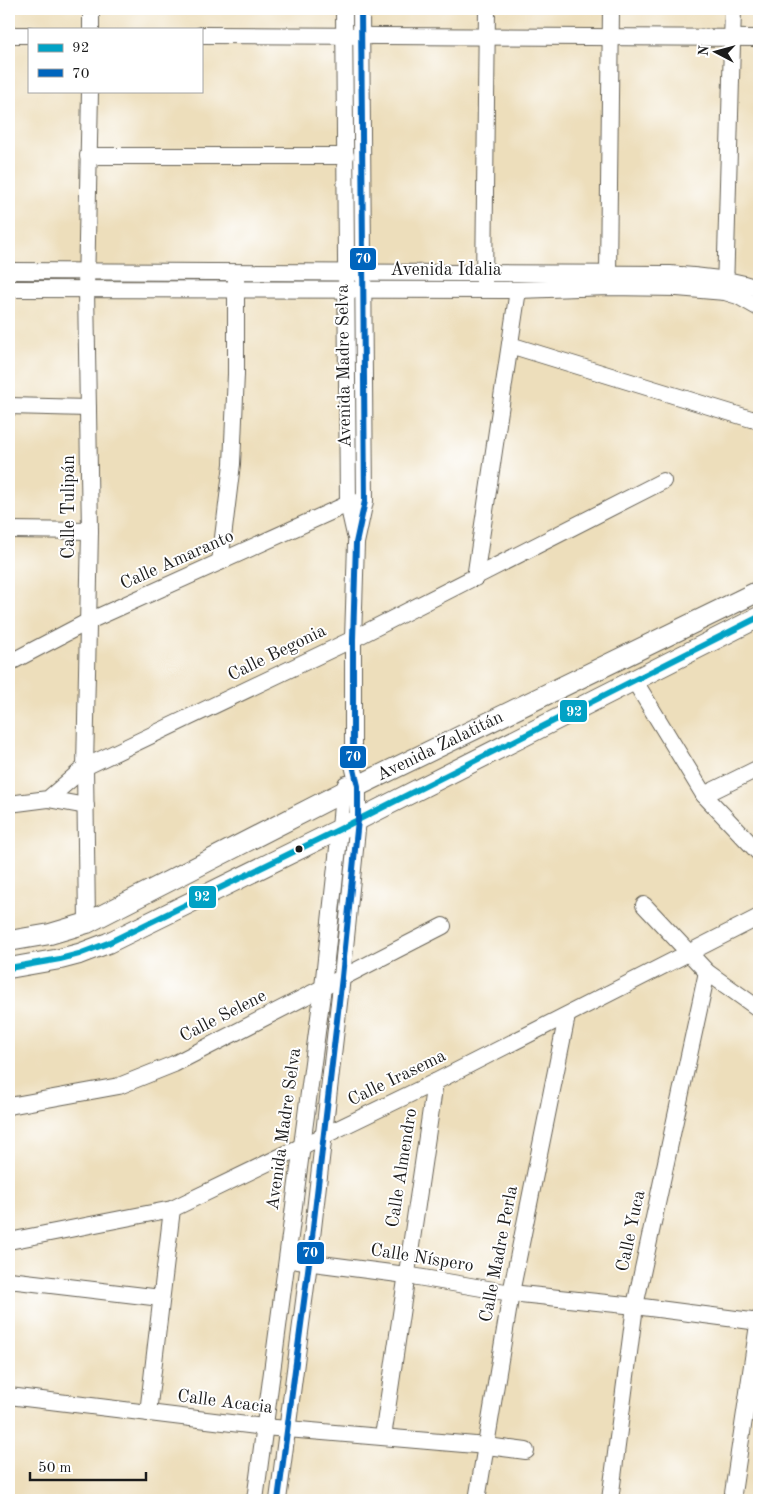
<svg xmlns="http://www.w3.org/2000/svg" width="768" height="1509" font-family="'Old Standard TT',serif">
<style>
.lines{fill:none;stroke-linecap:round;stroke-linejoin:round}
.minor-casing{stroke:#656054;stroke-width:18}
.tertiary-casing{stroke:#656054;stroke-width:22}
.minor{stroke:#fff;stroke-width:16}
.tertiary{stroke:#fff;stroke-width:20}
.bus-1-casing{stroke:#fff;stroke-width:10}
.bus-2-casing{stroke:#fff;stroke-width:10}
.bus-1{stroke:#01a2c5;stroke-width:6}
.bus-2{stroke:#0065bd;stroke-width:6}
.bus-dot{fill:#1c1c1c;stroke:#fff;stroke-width:2}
.labels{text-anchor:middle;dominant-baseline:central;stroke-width:4;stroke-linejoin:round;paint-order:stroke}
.street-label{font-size:18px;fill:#1c1c1c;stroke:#fff}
.line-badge{stroke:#fff;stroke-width:2}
.badge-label{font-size:14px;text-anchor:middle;font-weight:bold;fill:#fff}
</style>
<rect width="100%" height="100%" fill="#fff"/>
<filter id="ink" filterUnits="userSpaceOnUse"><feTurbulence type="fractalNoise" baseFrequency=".02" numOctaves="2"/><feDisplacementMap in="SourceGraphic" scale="10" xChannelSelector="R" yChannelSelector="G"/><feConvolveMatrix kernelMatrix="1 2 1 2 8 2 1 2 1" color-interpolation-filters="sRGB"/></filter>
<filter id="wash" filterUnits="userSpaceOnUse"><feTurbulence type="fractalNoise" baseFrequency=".0096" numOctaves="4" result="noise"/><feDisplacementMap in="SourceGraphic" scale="20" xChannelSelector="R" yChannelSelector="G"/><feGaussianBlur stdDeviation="1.12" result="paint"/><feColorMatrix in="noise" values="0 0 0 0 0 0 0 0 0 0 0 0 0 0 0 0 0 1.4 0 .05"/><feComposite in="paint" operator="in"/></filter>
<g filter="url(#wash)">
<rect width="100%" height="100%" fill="#eddebb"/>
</g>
<g filter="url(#ink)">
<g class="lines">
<!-- minor casing -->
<g class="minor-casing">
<g id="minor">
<polyline points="91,9 91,29"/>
<polyline points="344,9 348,504 355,535"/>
<polyline points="9,35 29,35"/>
<polyline points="201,35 759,38"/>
<polyline points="88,156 346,156"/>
<path d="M 9,271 L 670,274 C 701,277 730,278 759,289"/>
<polyline points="608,274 611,9"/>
<polyline points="484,284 487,9"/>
<polyline points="9,289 518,290 609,287 677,288 725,292 738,296 759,308"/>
<polyline points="725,290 733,9"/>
<polyline points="510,345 751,419 759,420"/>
<polyline points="9,406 88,408"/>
<polyline points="9,530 90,531"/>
<polyline points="220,562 232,464 236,374 236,279"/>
<polyline points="475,578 518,290"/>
<polyline points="9,663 89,621 348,504 358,502"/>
<polyline points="634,680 704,795 759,853"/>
<polyline points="704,795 759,768"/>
<polyline points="48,799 86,806"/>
<polyline points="9,804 48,799 85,767 353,639 663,481"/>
<polyline points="644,905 707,972 759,1009"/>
<polyline points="87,923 85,767 90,531 86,290 90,91"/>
<polyline points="9,1106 119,1086 174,1064 443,926"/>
<polyline points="9,1241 172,1209 435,1082 759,917"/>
<polyline points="298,1261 406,1275 511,1293 635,1306 759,1322"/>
<polyline points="9,1280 161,1298"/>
<polyline points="9,1396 264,1427 487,1446 526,1451"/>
<polyline points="148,1413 172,1209"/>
<polyline points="383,1437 435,1082"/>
<polyline points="255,1500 323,987 340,829 343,792 346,784"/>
<polyline points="278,1500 309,1263 342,977 358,820 358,786 353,765 353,639 356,543 365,501 361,9"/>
<polyline points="477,1500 511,1293 567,1016"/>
<polyline points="610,1500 635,1306 707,972"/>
<polyline points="732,1500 759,1318"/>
</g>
</g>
<!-- tertiary casing -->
<g class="tertiary-casing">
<g id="tertiary">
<path id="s1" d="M 9,941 L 50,934 L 87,923 L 343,792 L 358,786 L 759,591"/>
<polyline points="9,968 60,959 79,954 108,943 340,829 759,617"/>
</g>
</g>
<!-- minor -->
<use href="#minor" class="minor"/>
<!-- tertiary -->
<use href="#tertiary" class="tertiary"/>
<!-- bus-1 casing -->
<g class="bus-1-casing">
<polyline id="bus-1" points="9,968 60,959 79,954 108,943 340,829 759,617"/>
</g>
<!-- bus-2 casing -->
<g class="bus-2-casing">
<polyline id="bus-2" points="278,1500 309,1263 342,977 358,820 358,786 353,765 353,639 356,543 365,501 361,9"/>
</g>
<!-- bus-1 -->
<use href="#bus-1" class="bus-1"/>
<!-- bus-2 -->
<use href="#bus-2" class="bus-2"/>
</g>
</g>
<!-- markers -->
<circle class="bus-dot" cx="299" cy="849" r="4.5"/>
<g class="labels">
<!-- street labels -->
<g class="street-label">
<text x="446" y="270">Avenida Idalia</text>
<text transform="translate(344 366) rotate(-91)">Avenida Madre Selva</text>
<text transform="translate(69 507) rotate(-90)">Calle Tulipán</text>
<text transform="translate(177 560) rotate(-24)">Calle Amaranto</text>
<text transform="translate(277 653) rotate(-26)">Calle Begonia</text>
<text stroke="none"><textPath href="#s1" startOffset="475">Avenida Zalatitán</textPath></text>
<text transform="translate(223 1016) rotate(-27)">Calle Selene</text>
<text transform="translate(397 1078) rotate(-26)">Calle Irasema</text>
<text transform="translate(284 1129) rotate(-82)">Avenida Madre Selva</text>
<text transform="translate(402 1168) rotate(-81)">Calle Almendro</text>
<text transform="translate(631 1231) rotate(-78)">Calle Yuca</text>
<text transform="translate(499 1254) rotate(-79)">Calle Madre Perla</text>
<text transform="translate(422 1258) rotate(9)">Calle Níspero</text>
<text transform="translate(225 1402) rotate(7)">Calle Acacia</text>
</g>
</g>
<g class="line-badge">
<rect x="349" y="247" width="28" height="24" rx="5" fill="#0065bd"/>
<rect x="559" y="699" width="29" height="24" rx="5" fill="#01a2c5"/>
<rect x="339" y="745" width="28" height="24" rx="5" fill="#0065bd"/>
<rect x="188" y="885" width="29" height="24" rx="5" fill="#01a2c5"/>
<rect x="296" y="1241" width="29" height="24" rx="5" fill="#0065bd"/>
</g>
<g class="badge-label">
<text x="363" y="263">70</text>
<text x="574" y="716">92</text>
<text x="353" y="761">70</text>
<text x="202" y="901">92</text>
<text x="310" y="1257">70</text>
</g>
<!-- margin -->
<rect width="768" height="1509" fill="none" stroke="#fff" stroke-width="30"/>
<!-- legend -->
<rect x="28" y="28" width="175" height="65" fill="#ffffff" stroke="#a4a4a4"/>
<rect x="38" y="44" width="25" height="8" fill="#01a2c5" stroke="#a4a4a4"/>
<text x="72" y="52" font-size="15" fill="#1c1c1c">92</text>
<rect x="38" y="69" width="25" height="8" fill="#0065bd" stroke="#a4a4a4"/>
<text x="72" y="78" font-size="15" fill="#1c1c1c">70</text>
<!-- north arrow -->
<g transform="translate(716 52) rotate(276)" stroke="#ffffff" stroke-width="4" paint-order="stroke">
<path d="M0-4L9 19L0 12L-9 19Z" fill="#1c1c1c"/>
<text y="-8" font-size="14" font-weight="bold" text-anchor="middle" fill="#1c1c1c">N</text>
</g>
<!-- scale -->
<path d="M30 1472v8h116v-8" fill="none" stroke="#1c1c1c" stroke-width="2.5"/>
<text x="38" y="1472" font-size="15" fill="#1c1c1c" stroke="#ffffff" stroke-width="4" paint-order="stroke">50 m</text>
</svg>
